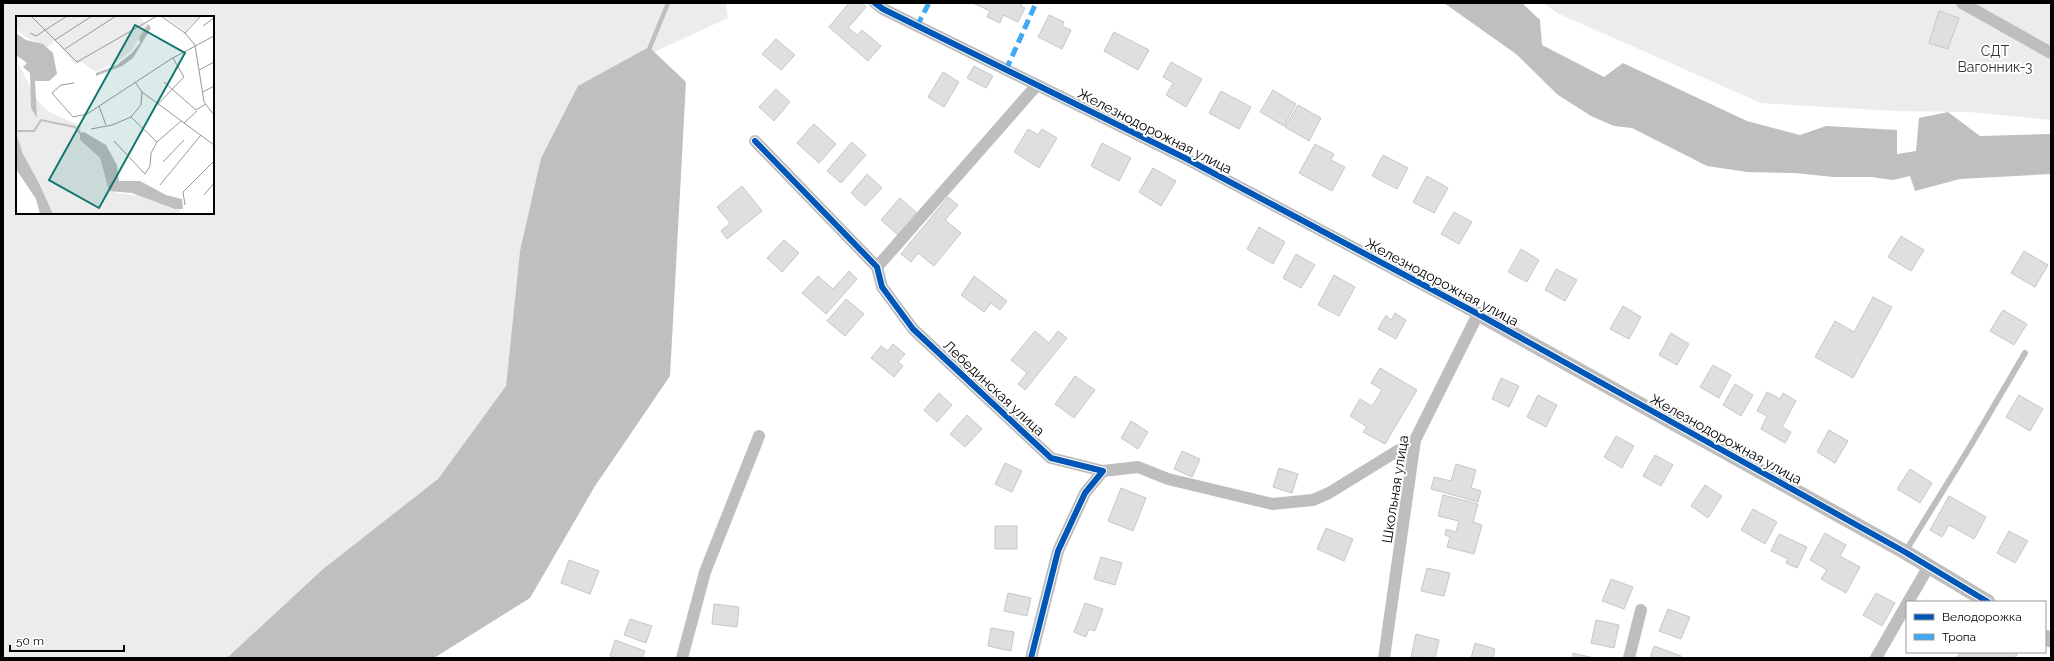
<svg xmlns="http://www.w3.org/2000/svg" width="2054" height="661" font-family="Raleway,sans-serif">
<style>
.green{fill:#ececec;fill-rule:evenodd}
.water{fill:#bfbfbf}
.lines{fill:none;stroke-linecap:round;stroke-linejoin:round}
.stream{stroke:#bfbfbf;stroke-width:4.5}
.building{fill:#dfdfdf;stroke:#c7c7c7}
.service{stroke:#bebebe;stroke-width:6}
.minor{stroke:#bebebe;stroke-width:12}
.tertiary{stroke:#bebebe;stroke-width:15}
.quiet{stroke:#3fa9f5;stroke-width:5;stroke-dasharray:10 5;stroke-linecap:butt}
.cycleway-casing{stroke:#fff;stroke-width:8}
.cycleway{stroke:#0057b8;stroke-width:6}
.labels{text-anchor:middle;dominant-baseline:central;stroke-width:4;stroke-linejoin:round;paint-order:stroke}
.park-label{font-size:14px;fill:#333;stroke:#fff}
.street-label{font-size:14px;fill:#000;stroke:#fff}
.inset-river{fill:none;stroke:#bfbfbf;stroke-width:2}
.inset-road{fill:none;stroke:#999;stroke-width:1}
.view{fill:#0f766e;fill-opacity:0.15;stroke:#0f766e;stroke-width:2}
.inset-edge{fill:none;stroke:#000;stroke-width:2}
</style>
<rect width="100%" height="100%" fill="#fff"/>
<!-- green -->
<g class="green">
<path d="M 3,3 L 726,3 L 728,18 L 578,87 L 541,158 L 520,251 L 506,386 L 438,479 L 323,569 L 227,658 L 3,658 ZM 17,17 L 213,17 L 213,213 L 17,213 Z"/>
<polygon points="1543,3 2051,3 2051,120 1969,112 1893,111 1761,103 1557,13"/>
</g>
<!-- water -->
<g class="water">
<polygon points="1444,3 1522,3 1540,20 1542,45 1604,77 1623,63 1747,121 1800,135 1826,126 1897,130 1897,154 1916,151 1919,118 1948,112 1980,136 2051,134 2051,174 1960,179 1915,191 1910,176 1893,180 1871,177 1833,177 1795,173 1747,172 1707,166 1632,128 1614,126 1591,116 1558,95 1516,54"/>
<polygon points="649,47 686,82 670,376 595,486 530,598 434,658 227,658 323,569 438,479 506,386 520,251 541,158 578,86"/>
</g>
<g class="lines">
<!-- stream -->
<polyline class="stream" points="648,52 668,3"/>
</g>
<!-- building -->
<g class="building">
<polygon points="849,3 861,3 866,7 848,28 857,35 862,30 881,46 868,61 829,27"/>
<polygon points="973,3 1022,3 1021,6 1025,8 1018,22 1003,15 1000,23 987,17 990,11"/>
<polygon points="1939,11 1959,18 1948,49 1929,43"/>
<polygon points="1049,15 1064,22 1062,26 1071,30 1062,49 1038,37"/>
<polygon points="1114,32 1149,50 1138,70 1104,51"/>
<polygon points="776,39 795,55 781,70 762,54"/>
<polygon points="1171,62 1202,79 1186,107 1166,95 1173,83 1163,77"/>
<polygon points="974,66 993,76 986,88 967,78"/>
<polygon points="943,72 959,82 944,107 928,97"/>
<polygon points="776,89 790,102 774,121 759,107"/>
<polygon points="1273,90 1296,104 1284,126 1260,112"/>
<polygon points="1221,91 1251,107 1239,129 1209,113"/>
<polygon points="1298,105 1321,118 1309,141 1285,127"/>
<polygon points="814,124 836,144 819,163 797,143"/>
<polygon points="1028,129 1038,135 1042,129 1057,138 1039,168 1014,152"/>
<polygon points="852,142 866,155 841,183 827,171"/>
<polygon points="1102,143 1131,158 1119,181 1091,166"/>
<polygon points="1315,144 1334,154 1331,160 1345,167 1332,191 1299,173"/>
<polygon points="1383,155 1408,168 1397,189 1372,176"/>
<polygon points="1153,168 1176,181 1161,206 1139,192"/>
<polygon points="867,174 882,188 865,206 851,193"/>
<polygon points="1427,176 1448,188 1434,213 1413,202"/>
<polygon points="742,186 762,211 727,239 721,231 730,223 717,207"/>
<polygon points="948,197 958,205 945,220 961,233 934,266 918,253 911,262 901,254"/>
<polygon points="900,198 917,213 898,235 881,220"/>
<polygon points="1454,212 1472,222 1459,244 1441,234"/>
<polygon points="1259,227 1285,242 1273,264 1247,249"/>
<polygon points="1901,236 1924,250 1911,271 1888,257"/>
<polygon points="784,240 799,253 782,272 767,258"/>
<polygon points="1521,249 1539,260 1527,282 1508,272"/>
<polygon points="2024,251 2048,265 2035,287 2011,273"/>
<polygon points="1296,254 1315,265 1301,288 1283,278"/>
<polygon points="1556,269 1577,280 1565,301 1545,290"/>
<polygon points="849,271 857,279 826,314 802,293 818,276 833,289"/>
<polygon points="1334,275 1355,287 1339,316 1318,305"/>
<polygon points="974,276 1007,301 1000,310 991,303 984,312 961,295"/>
<polygon points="1873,297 1892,307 1853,378 1815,357 1835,321 1854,332"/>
<polygon points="846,299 864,314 845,336 827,321"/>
<polygon points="1623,306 1641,317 1629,339 1610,329"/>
<polygon points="2003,310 2027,324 2014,345 1990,331"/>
<polygon points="1395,313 1406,320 1396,339 1378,329 1386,315 1391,320"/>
<polygon points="1035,331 1049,343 1058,331 1067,338 1025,390 1018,384 1027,373 1011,360"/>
<polygon points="1671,333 1689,344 1677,365 1659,355"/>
<polygon points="893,344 905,354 898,362 903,366 894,377 871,358 881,346 888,351"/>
<polygon points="1713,365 1731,375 1719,398 1700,387"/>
<polygon points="1380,368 1417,390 1385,444 1363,432 1367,427 1350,416 1360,399 1372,406 1382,390 1371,383"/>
<polygon points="1075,376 1095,390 1074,418 1055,404"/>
<polygon points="1501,378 1519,386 1509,407 1492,399"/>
<polygon points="1735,384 1753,395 1741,416 1723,405"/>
<polygon points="1767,392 1780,399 1783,393 1796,401 1782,427 1791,432 1785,443 1761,429 1767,416 1757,411"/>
<polygon points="939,393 952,405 937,422 924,410"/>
<polygon points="1538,395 1557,405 1546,427 1527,417"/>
<polygon points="2019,395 2043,409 2030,431 2006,417"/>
<polygon points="967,415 982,429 965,447 950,434"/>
<polygon points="1131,421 1148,432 1138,449 1121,438"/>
<polygon points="1829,430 1848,441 1835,463 1817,452"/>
<polygon points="1616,436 1634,446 1622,468 1604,457"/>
<polygon points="1182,451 1200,459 1192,477 1174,469"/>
<polygon points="1655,455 1673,465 1661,486 1643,476"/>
<polygon points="1005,463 1022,471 1012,492 995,484"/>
<polygon points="1456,464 1476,470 1471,488 1481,491 1478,502 1431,489 1434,477 1451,481"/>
<polygon points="1279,468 1298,474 1292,493 1273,487"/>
<polygon points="1910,469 1932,483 1920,503 1897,489"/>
<polygon points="1705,485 1722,496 1708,518 1691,506"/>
<polygon points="1121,488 1146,498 1133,531 1108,521"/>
<polygon points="1443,495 1478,504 1473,522 1482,525 1474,554 1447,547 1450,537 1445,535 1446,529 1456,532 1459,521 1438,516"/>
<polygon points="1949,496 1986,517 1974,539 1949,525 1942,537 1930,530"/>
<polygon points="1753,509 1777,522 1765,544 1741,530"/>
<rect x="995" y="526" width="22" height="23"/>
<polygon points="1326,528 1353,539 1344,561 1317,549"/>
<polygon points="2009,531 2028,541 2015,563 1997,553"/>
<polygon points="1825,533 1846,545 1840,556 1860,567 1846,593 1821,579 1827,570 1810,560"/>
<polygon points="1779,534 1807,547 1797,568 1786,563 1788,559 1771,551"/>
<polygon points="1101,557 1122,563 1115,585 1094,579"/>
<polygon points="569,560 599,571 590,594 561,583"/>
<polygon points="1427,568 1450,573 1444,596 1421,591"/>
<polygon points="1611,579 1633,587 1624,609 1602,601"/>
<polygon points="1008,593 1031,598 1027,616 1004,611"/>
<polygon points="1876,593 1895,603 1882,626 1863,615"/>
<polygon points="1085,603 1103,609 1095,631 1089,629 1086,637 1074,632"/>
<polygon points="714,604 739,607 737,627 712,624"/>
<polygon points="1668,609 1690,617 1681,639 1659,631"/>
<polygon points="630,619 652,626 646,643 624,635"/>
<polygon points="1596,620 1619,625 1614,648 1591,643"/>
<polygon points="991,628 1014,632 1011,651 988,646"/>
<polygon points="1416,634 1439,640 1435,658 1411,657"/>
<polygon points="615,640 645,651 642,658 616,658 610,656"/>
<polygon points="1475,643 1495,649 1493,658 1471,658"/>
<polygon points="1654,646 1681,656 1680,658 1650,658"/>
<polygon points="1960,652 2018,652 2015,658 1957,658"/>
<polygon points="1573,653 1594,658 1572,658"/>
</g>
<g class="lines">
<!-- service -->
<polyline class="service" points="1905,552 1968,450 2025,353"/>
<!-- minor -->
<g class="minor">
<polyline points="875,3 883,9 1185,158 1478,314 1415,440 1384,658"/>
<polyline points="1962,3 2051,53"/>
<polyline points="755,141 877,267 882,287 913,329 1051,458 1103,471 1085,493 1058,551 1031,658"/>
<polyline points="877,267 1037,85"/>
<polyline points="1103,471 1138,467 1168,479 1272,504 1313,500 1329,493 1415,440"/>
<polyline points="1908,602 1929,566"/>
<polyline points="682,658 705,572 759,436"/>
<polyline points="1629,658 1641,610"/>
<polyline points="1876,658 1907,604"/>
</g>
<!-- tertiary -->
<g class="tertiary">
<polyline points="1478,314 1905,552 1988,602"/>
<polyline points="2045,637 2051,640"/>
</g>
<!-- quiet -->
<g class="quiet">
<polyline points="917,26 929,3"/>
<polyline points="1006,70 1036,3"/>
</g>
<!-- cycleway casing -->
<g class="cycleway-casing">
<g id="cycleway">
<polyline points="875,3 883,9 1185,158 1478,314 1905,552 1988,602"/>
<polyline points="755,141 877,267 882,287 913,329 1051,458 1103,471 1085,493 1058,551 1031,658"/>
</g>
</g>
<!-- cycleway -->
<use href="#cycleway" class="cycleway"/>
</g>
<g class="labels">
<!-- park labels -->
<g class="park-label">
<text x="1995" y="51">СДТ<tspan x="1995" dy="16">Вагонник-3</tspan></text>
</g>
<!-- street labels -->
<g class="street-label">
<text transform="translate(1155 131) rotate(27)">Железнодорожная улица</text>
<text transform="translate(1442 282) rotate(28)">Железнодорожная улица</text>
<text transform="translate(994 388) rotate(43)">Лебединская улица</text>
<text transform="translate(1726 439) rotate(29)">Железнодорожная улица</text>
<text transform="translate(1395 489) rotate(-81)">Школьная улица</text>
</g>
</g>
<!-- overview -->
<g transform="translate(16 16)">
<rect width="198" height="198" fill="#fff"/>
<path d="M 0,0 L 123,0 L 131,9 L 115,35 L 99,47 L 80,56 L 66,46 L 59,48 L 39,25 L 31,31 L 11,22 L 0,13 ZM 148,0 L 184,0 L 169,15 ZM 2,47 L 21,84 L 33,96 L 65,110 L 64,124 L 84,142 L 90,164 L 101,177 L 125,180 L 163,193 L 165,198 L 37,198 L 23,167 L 7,138 L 0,117 Z" fill="#ececec"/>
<path d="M 132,8 L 135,12 L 117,42 L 106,50 L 80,60 L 80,57 L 101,49 L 116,37 L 124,27 L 123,22 ZM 0,17 L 10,24 L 27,28 L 37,37 L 41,58 L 33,65 L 19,65 L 21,102 L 15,92 L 14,57 L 7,51 L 11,47 L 0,39 ZM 68,116 L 90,129 L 101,149 L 103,165 L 124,165 L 150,179 L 166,183 L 167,193 L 159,193 L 116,177 L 93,175 L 84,142 L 64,124 L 64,117 ZM 0,117 L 7,138 L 23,167 L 37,198 L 24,198 L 20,183 L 0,153 Z" fill="#bfbfbf"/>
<path class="inset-river" d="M 0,115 L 18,115 L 25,104 L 59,111 L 65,118"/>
<path class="inset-road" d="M 15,0 L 61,46 L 141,0M 145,0 L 169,17 L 179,29 L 188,86 L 198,99M 187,10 L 198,2M 14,17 L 20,20 L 51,0M 169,17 L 185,0M 39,24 L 76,0M 49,33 L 100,0M 183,54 L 198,46M 119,66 L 126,76 L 198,129M 148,66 L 180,94 L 190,88M 58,67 L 45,69 L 36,77 L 57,101 L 71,98 L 155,43 L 198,20M 187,76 L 198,70M 142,88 L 168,61 L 157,42M 83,90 L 90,109M 115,101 L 125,89 L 126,76M 168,107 L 181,95M 75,113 L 96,109 L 115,101 L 141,126M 98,125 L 129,158 L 134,150 L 135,137 L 141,126 L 165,105M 147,146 L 168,124M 144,169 L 185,119M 188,179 L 198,167M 169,189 L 167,176 L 198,145"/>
<path class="view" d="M 119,9 L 169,37 L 83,192 L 33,164 Z"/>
<rect width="198" height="198" class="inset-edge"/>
</g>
<!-- border -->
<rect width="2054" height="661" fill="none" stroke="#000000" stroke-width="8"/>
<!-- legend -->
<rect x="1906" y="601" width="140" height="52" fill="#ffffff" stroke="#999999"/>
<rect x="1914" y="614" width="20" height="6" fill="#0057b8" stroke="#999999"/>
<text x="1942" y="621" font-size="12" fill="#000000">Велодорожка</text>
<rect x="1914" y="634" width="20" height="6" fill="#3fa9f5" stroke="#999999"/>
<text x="1942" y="641" font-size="12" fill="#000000">Тропа</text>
<!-- scale -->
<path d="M10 645v6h114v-6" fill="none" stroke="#000000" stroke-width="2"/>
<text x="16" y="645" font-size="12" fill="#000000" stroke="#ffffff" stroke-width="3" paint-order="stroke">50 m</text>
</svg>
